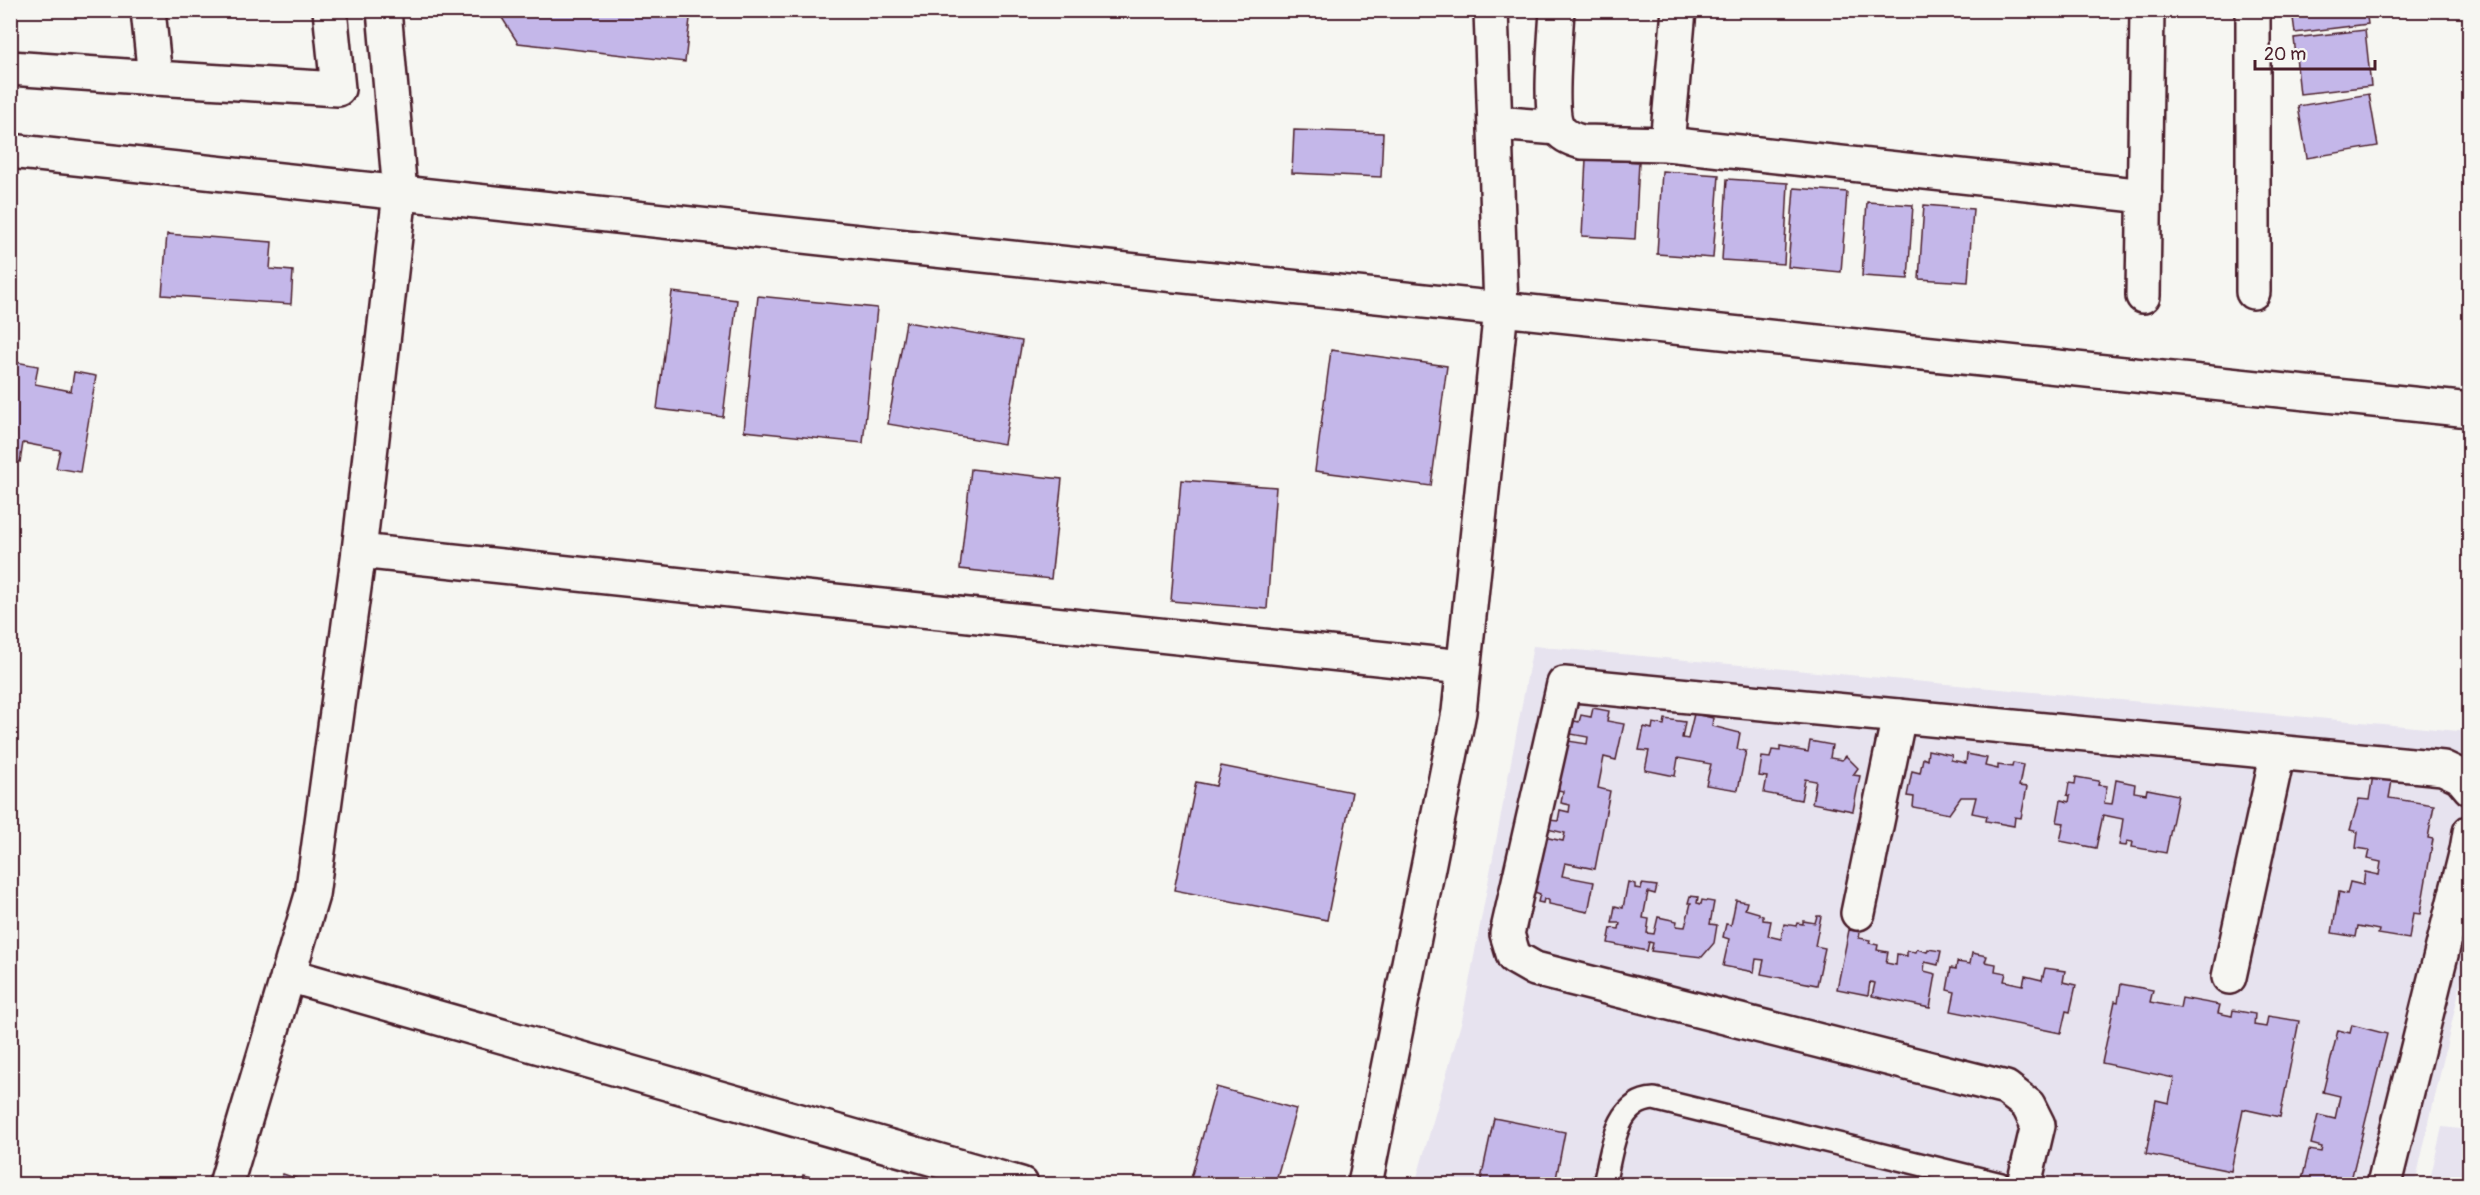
<svg xmlns="http://www.w3.org/2000/svg" width="2480" height="1195" font-family="Pangolin,sans-serif">
<style>
.built{fill:#e7e3ef}
.building{fill:#c4b7e9;stroke:#4a1f2b;stroke-width:1.5}
.lines{fill:none;stroke-linecap:round;stroke-linejoin:round}
.lane-casing{stroke:#4a1f2b;stroke-width:26}
.street-casing{stroke:#4a1f2b;stroke-width:38}
.lane{stroke:#f6f6f2;stroke-width:21}
.street{stroke:#f6f6f2;stroke-width:33}
</style>
<rect width="100%" height="100%" fill="#f6f6f2"/>
<filter id="ink" filterUnits="userSpaceOnUse"><feTurbulence type="fractalNoise" baseFrequency=".0167" numOctaves="2"/><feDisplacementMap in="SourceGraphic" scale="12" xChannelSelector="R" yChannelSelector="G"/><feConvolveMatrix kernelMatrix="1 2 1 2 8 2 1 2 1" color-interpolation-filters="sRGB"/></filter>
<g filter="url(#ink)">
<!-- built -->
<g class="built">
<polygon points="1533,646 2469,732 2469,947 2415,1184 1415,1184 1462,1020"/>
<polygon points="2442,1127 2469,1130 2469,1184 2429,1184"/>
</g>
<!-- building -->
<g class="building">
<polygon points="497,10 691,10 685,62 518,43"/>
<polygon points="2292,10 2366,10 2368,24 2295,33"/>
<polygon points="2365,30 2371,86 2300,94 2294,38"/>
<polygon points="2369,94 2378,146 2307,158 2298,106"/>
<polygon points="1294,130 1383,133 1381,177 1292,173"/>
<polygon points="1586,159 1639,162 1635,239 1582,236"/>
<polygon points="1662,171 1719,175 1713,258 1657,254"/>
<polygon points="1727,179 1788,183 1784,264 1722,260"/>
<polygon points="1794,188 1847,192 1841,272 1788,267"/>
<polygon points="1867,202 1913,205 1908,279 1862,276"/>
<polygon points="1924,205 1973,209 1968,282 1919,279"/>
<polygon points="167,234 272,242 270,269 293,271 291,304 162,295"/>
<polygon points="672,292 737,300 723,417 657,409"/>
<polygon points="758,296 877,308 863,443 744,431"/>
<polygon points="906,322 1022,341 1004,444 888,424"/>
<polygon points="1331,350 1447,366 1431,486 1315,471"/>
<polygon points="10,361 38,366 35,384 71,391 74,372 96,376 80,472 56,468 60,450 23,443 20,462 10,460"/>
<polygon points="971,469 1062,479 1051,579 960,569"/>
<polygon points="1181,480 1276,487 1267,609 1171,601"/>
<polygon points="1593,708 1609,711 1607,721 1624,724 1616,760 1604,757 1598,788 1610,791 1595,869 1565,863 1562,876 1594,882 1588,912 1549,904 1549,900 1544,899 1543,903 1538,902 1540,894 1535,892 1540,866 1533,864 1539,836 1563,841 1565,833 1547,829 1549,820 1558,821 1560,810 1569,812 1570,805 1561,803 1563,791 1558,790 1562,771 1552,768 1562,740 1587,744 1588,737 1571,734 1574,721 1579,722 1581,715 1591,717"/>
<polygon points="1694,714 1713,718 1712,726 1740,733 1737,749 1746,751 1738,790 1706,785 1711,764 1678,758 1675,776 1645,770 1649,751 1639,750 1644,727 1652,729 1653,723 1664,725 1665,719 1685,722 1682,738 1688,739"/>
<polygon points="1810,741 1832,745 1830,758 1842,760 1846,756 1858,768 1853,775 1860,776 1853,811 1812,803 1816,781 1805,779 1801,800 1764,793 1767,777 1759,776 1762,757 1770,758 1772,750 1780,751 1780,747 1808,752"/>
<polygon points="1928,750 1952,755 1951,760 1966,763 1967,754 1987,758 1985,766 1998,769 1998,765 2012,767 2013,763 2023,765 2019,786 2027,787 2021,818 2015,817 2014,826 1986,821 1987,816 1972,813 1976,797 1961,797 1949,814 1913,807 1914,797 1907,796 1912,771 1920,773 1923,758 1927,760"/>
<polygon points="1221,766 1352,792 1327,920 1174,890 1196,782 1216,786"/>
<polygon points="2374,769 2393,775 2389,798 2434,805 2428,838 2433,839 2420,914 2413,913 2409,939 2378,934 2379,930 2358,926 2356,937 2332,933 2339,892 2347,894 2350,882 2363,885 2365,872 2379,875 2381,862 2367,859 2369,850 2356,848 2358,832 2350,830 2359,799 2369,800"/>
<polygon points="2076,777 2099,781 2098,785 2107,786 2104,803 2112,804 2116,780 2135,784 2134,792 2146,794 2147,789 2178,795 2166,853 2132,847 2133,842 2127,841 2126,846 2119,845 2123,819 2103,815 2096,848 2060,841 2064,823 2057,822 2061,800 2069,802 2070,796 2067,795 2069,783 2075,784"/>
<polygon points="1628,882 1635,884 1635,888 1641,889 1642,884 1657,886 1655,894 1648,892 1643,918 1649,919 1647,933 1654,934 1658,917 1677,921 1676,926 1685,927 1691,903 1688,903 1690,896 1698,897 1697,903 1701,904 1702,900 1714,902 1710,924 1717,925 1714,943 1702,957 1651,951 1653,943 1649,942 1647,951 1608,943 1611,928 1619,929 1620,923 1612,923 1615,906 1623,908"/>
<polygon points="1736,900 1747,902 1745,909 1759,913 1759,915 1763,916 1763,920 1771,921 1768,936 1781,939 1784,924 1796,926 1797,923 1803,924 1803,921 1815,923 1817,916 1821,916 1815,946 1825,948 1817,985 1761,974 1764,960 1756,959 1754,972 1723,966 1729,939 1723,937 1726,924 1731,925"/>
<polygon points="1849,930 1860,932 1859,938 1870,940 1869,943 1878,945 1877,950 1888,952 1886,963 1896,965 1897,954 1907,956 1907,951 1916,952 1917,949 1927,952 1928,949 1941,951 1938,965 1925,962 1924,971 1936,974 1930,1008 1872,996 1875,983 1870,982 1868,995 1837,989"/>
<polygon points="1972,953 1987,956 1985,962 1996,964 1995,971 2006,973 2004,981 2023,985 2025,976 2042,980 2045,968 2065,971 2063,982 2076,985 2070,1012 2066,1011 2061,1033 1951,1011 1955,992 1947,990 1951,968 1956,969 1957,962 1970,964"/>
<polygon points="2121,984 2153,990 2150,1002 2180,1008 2182,998 2220,1005 2218,1013 2232,1016 2233,1010 2255,1014 2254,1025 2266,1027 2268,1016 2299,1021 2280,1117 2243,1109 2231,1171 2146,1154 2156,1100 2169,1103 2174,1078 2102,1063 2115,1001 2118,1002"/>
<polygon points="2352,1025 2387,1034 2350,1184 2319,1184 2302,1180 2309,1150 2321,1152 2322,1147 2311,1144 2318,1115 2335,1119 2340,1096 2323,1092 2338,1030 2350,1033"/>
<polygon points="1216,1087 1296,1109 1275,1184 1216,1184 1191,1178"/>
<polygon points="1494,1118 1565,1132 1555,1184 1480,1184"/>
<polygon points="283,1174 313,1184 279,1184"/>
<polygon points="803,1175 839,1184 800,1184"/>
<polygon points="883,1180 902,1184 882,1184"/>
</g>
<g class="lines">
<!-- lane casing -->
<g class="lane-casing">
<path id="lane" d="M 1604,1184 C 1612,1154 1614,1101 1654,1099 L 2001,1184"/>
</g>
<!-- street casing -->
<g class="street-casing">
<g id="street">
<path d="M 1557,10 C 1556,33 1548,112 1558,128 C 1563,136 1574,140 1582,142 L 1667,144 L 2145,196"/>
<polyline points="2253,10 2253,292"/>
<polyline points="10,68 155,78 148,10"/>
<polyline points="155,78 338,89 330,10"/>
<polyline points="1496,123 1558,128"/>
<polyline points="1667,144 1679,10"/>
<polyline points="10,151 868,243 2470,410"/>
<polyline points="2143,296 2147,10"/>
<polyline points="359,551 1463,667"/>
<polyline points="1858,913 1899,716"/>
<polyline points="288,975 1021,1184"/>
<polyline points="2229,977 2278,752"/>
<polyline points="226,1184 312,895 359,551 400,193 384,10"/>
<polyline points="1365,1184 1459,712 1501,309 1491,10"/>
<polyline points="2024,1184 2038,1125 2028,1105 2006,1088 1535,969 1514,957 1507,934 1564,684 2443,768 2460,776 2470,788"/>
<polyline points="2384,1184 2467,850 2470,832"/>
</g>
</g>
<!-- lane -->
<use href="#lane" class="lane"/>
<!-- street -->
<use href="#street" class="street"/>
</g>
</g>
<!-- margin -->
<rect width="2480" height="1195" fill="none" stroke="#f6f6f2" stroke-width="36"/>
<rect x="18" y="18" width="2444" height="1159" fill="none" stroke="#4a1f2b" stroke-width="2" filter="url(#ink)"/>
<!-- scale -->
<path d="M2255 60v9h120v-9" fill="none" stroke="#4a1f2b" stroke-width="3"/>
<text x="2264" y="60" font-size="18" fill="#4a1f2b" stroke="#f6f6f2" stroke-width="4.5" paint-order="stroke">20 m</text>
</svg>
